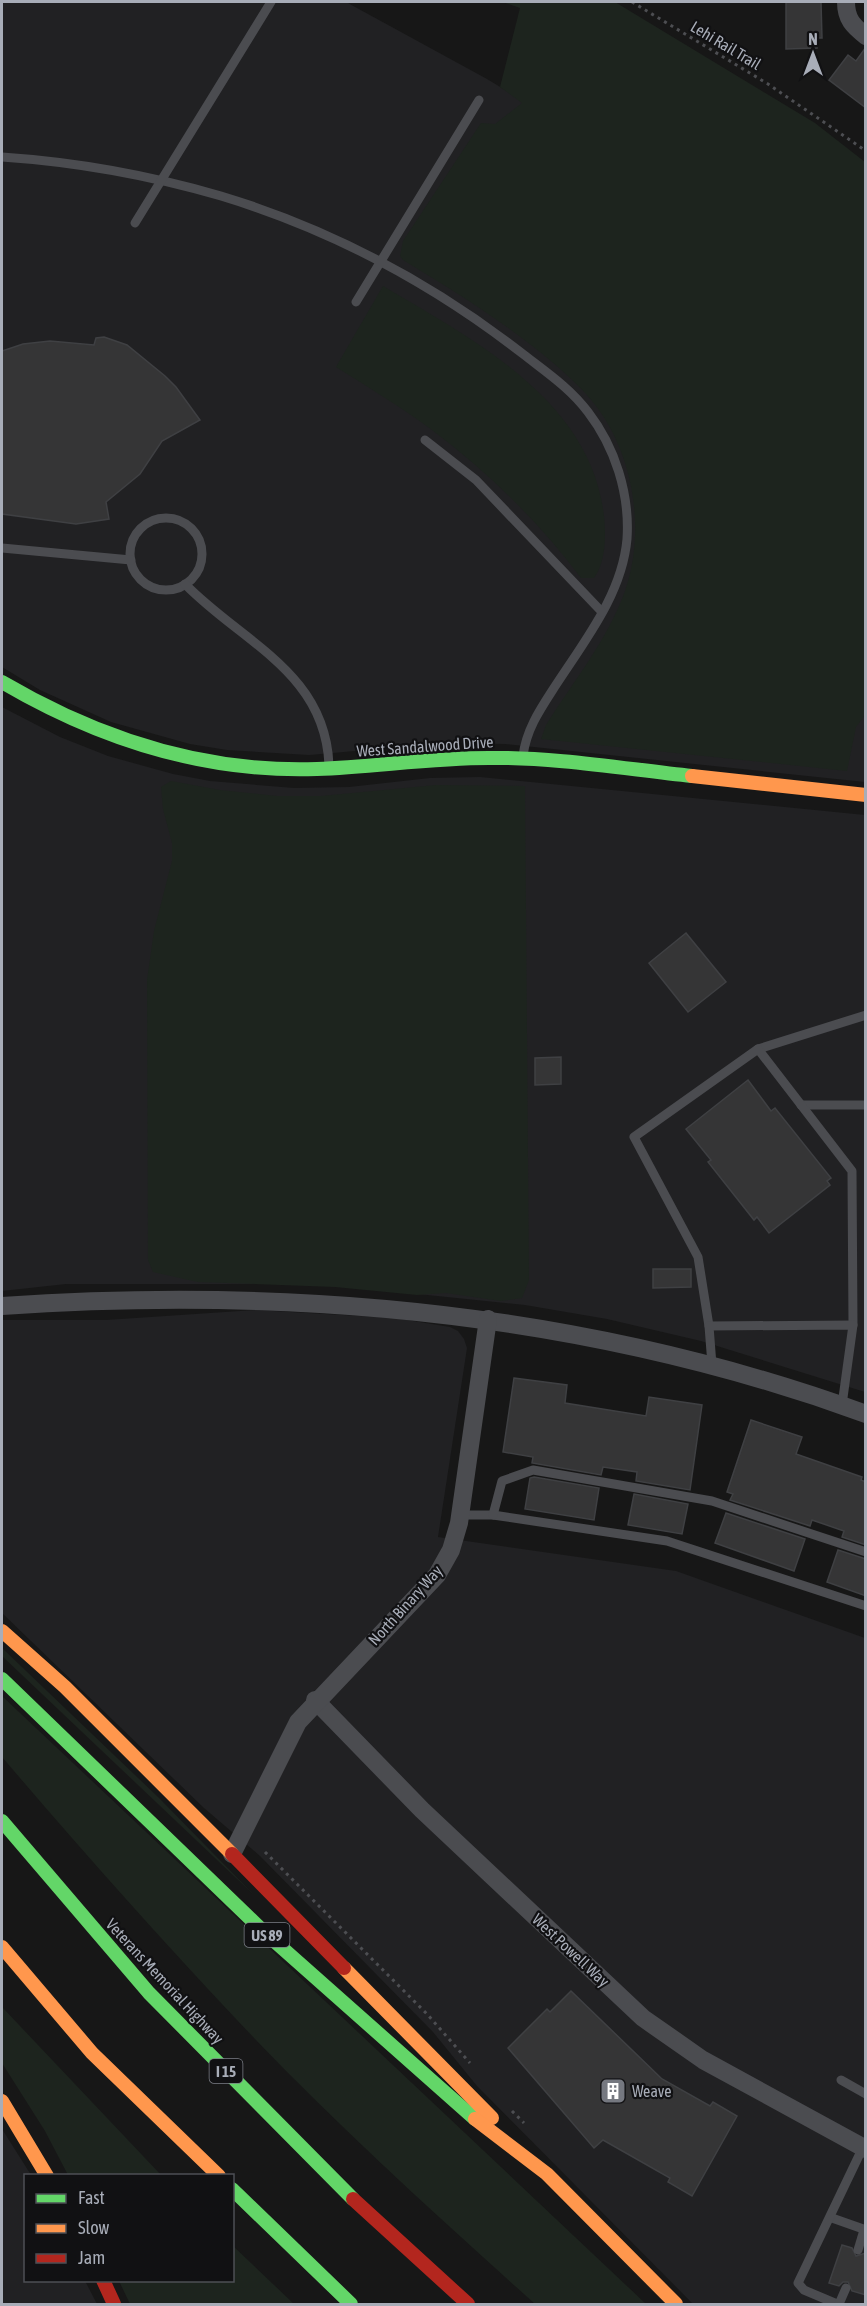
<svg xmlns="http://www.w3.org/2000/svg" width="867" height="2306" font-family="'Asap Condensed',sans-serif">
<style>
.built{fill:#212123}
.green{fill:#1d241e}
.building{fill:#353536;stroke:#3f4043;stroke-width:1.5}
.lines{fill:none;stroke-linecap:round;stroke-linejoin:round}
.path{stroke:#4d4e52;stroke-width:3;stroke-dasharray:3 4.5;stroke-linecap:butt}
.lane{stroke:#4b4c50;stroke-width:9}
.street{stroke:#4b4c50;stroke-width:18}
.fast{stroke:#63d668;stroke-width:14}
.slow{stroke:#ff974d;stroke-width:14}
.jam{stroke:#b3261e;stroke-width:14}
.labels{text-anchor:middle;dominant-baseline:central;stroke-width:4.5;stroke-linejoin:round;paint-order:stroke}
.shield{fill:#111113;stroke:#7b7e86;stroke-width:1.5}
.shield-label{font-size:15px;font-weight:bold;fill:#a8adb8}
.street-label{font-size:16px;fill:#a8adb8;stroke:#111113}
.poi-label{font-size:16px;fill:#a8adb8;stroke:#111113;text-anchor:start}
</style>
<rect width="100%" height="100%" fill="#171717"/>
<!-- built -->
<g class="built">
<polygon points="2,2 346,2 487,79 684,199 866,336 865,782 505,744 447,743 309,755 227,750 190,744 111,722 40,690 2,667"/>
<polygon points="2,707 60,737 108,756 173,774 210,781 294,788 349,787 430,778 480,777 865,815 865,1392 701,1341 607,1319 525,1305 340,1286 281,1284 66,1284 2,1291"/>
<polygon points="255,1310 395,1318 450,1327 458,1331 464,1339 467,1348 438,1537 676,1571 865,1638 865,2304 693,2304 477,2086 433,2032 260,1856 204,1808 2,1613 2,1320 106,1320"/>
<polygon points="2,2129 31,2175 26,2176 26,2280 85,2281 97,2304 2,2304"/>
</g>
<!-- green -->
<g class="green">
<path d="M 503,2 L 615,2 L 815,123 L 865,162 L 866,714 L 856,727 L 847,771 L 541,739 L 546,725 C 573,682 608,639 625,591 C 647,528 633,445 586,394 C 538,343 463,296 403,260 L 400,256 L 403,241 L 481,123 L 495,124 L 522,103 L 500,87 L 520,8 Z"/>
<path d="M 383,286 C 474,340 591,400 604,516 C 606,535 606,562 594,578 L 581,578 C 539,522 488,472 432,430 C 401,407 368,387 336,367 Z"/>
<polygon points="171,781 220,790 277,796 321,796 436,785 525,786 529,1280 522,1298 501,1301 446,1293 417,1295 335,1287 198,1282 153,1272 148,1260 147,980 154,931 172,861 172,843 163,809 161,787"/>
<polygon points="2,1648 159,1798 254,1895 2,1656"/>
<path d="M 2,1696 L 646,2304 L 535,2304 C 433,2212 331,2120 237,2020 C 156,1934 78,1846 2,1757 Z"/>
<polygon points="2,2007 161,2175 68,2175 45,2131 2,2063"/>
<polygon points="233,2246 294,2304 130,2304 119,2281 232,2280"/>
</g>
<!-- building -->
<g class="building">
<polygon points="786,2 821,2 822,38 817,38 817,48 786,49"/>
<polygon points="866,47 866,108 829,80 848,55 856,61"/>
<polygon points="104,337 127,345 165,376 176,387 200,420 162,441 140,474 106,502 109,519 76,524 2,514 2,351 23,344 50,341 94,345 96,338"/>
<polygon points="686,933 726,982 688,1012 649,963"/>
<polygon points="561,1057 561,1084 535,1085 535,1058"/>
<polygon points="748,1080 771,1111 775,1108 831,1178 827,1181 830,1185 769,1233 757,1217 754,1220 708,1162 711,1160 686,1129"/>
<polygon points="653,1269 691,1269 691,1287 653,1288"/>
<polygon points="514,1378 567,1385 565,1403 646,1416 649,1397 702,1405 690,1490 636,1481 637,1472 603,1467 601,1475 532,1463 533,1457 503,1452"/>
<polygon points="751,1420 802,1437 796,1454 862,1477 861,1480 866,1482 866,1545 842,1537 844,1531 812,1520 810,1526 730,1500 733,1494 727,1492"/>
<polygon points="534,1477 599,1488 594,1520 525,1509 530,1478"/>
<polygon points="634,1494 688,1504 682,1534 628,1525"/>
<polygon points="726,1513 805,1539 794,1571 715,1543"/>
<polygon points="838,1550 866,1559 866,1596 827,1582"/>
<polygon points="571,1991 662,2079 710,2106 713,2102 737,2116 692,2196 668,2182 670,2178 603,2140 594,2148 508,2048 547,2009 550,2012"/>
<polygon points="842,2245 852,2248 856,2256 866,2253 866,2295 852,2291 848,2282 843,2282 839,2286 829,2283"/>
</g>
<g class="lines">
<!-- path -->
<g class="path">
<polyline points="632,2 768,84 866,151"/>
<polyline points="265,1852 427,2014 470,2063"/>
<polyline points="512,2111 524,2123"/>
</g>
<!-- lane -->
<g class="lane">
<path d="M 2,157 C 76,162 149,175 221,196 C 330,229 433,284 523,354 C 546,372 570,388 588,412 C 615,447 630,494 627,539 C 622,596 582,644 552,691 C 539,711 526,731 523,756"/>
<polyline points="135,223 271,2"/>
<polyline points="356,302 479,100"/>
<polyline points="425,440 476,480 602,612"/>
<circle cx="166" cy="554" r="36"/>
<polyline points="2,548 131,560"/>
<path d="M 185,584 C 241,642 326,672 329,766"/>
<polyline points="758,1049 866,1015"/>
<polyline points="801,1105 866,1105"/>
<polyline points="709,1326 698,1257 634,1137 758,1049 852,1171 853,1325"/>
<polyline points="712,1365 709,1326 853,1325 842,1405"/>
<polyline points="460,1515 493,1515 667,1541 866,1606"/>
<polyline points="493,1515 502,1481 533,1470 712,1501 866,1552"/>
<polyline points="841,2080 866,2094"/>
<polyline points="832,2218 866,2230"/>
<polyline points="858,2250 864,2230"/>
<polyline points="837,2304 804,2290 798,2283 864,2145"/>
<polyline points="839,2304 846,2288"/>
</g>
<!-- street -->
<g class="street">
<path d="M 846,2 C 846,19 853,26 866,36"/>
<path d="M 2,1306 C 294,1286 589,1313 866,1414"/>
<polyline points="315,1700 422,1810 643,2018 703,2060 866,2149"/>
<polyline points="232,1854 298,1722 437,1575 451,1550 459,1523 488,1319"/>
</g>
<!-- fast -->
<g class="fast">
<path d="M 2,682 C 99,739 203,773 317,769 C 374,767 431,758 489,758 C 556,757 625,769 692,776"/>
<polyline points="2,1679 263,1931 475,2119"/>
<polyline points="2,1821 149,1993 353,2199"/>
<polyline points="232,2189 351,2304"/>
</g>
<!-- slow -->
<g class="slow">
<polyline points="692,776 866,795"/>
<polyline points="2,1631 65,1687 232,1854"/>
<polyline points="2,1947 92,2053 219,2176"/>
<polyline points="344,1968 492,2118"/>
<polyline points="2,2101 47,2176"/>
<polyline points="475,2119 547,2174 676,2304"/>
</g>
<!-- jam -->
<g class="jam">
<polyline points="232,1854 344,1968"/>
<polyline points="353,2199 468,2304"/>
<polyline points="103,2280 114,2304"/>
</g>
</g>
<!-- icons -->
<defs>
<g id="building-square" transform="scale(1.35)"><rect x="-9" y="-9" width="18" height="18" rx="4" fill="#757880" stroke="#111113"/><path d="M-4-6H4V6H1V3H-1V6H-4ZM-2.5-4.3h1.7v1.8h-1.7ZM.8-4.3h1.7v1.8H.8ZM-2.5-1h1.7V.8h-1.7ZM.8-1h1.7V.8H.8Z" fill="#fff"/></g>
</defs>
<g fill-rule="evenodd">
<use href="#building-square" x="613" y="2091"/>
</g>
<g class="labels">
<!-- shield labels -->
<g class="shield">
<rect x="244.5" y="1923" width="45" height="24" rx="4.5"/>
<rect x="209.5" y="2059" width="33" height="24" rx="4.5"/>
</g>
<g class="shield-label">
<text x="267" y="1935">US 89</text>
<text x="226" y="2071">I 15</text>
</g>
<!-- street labels -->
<g class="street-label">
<text transform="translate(726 45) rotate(31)">Lehi Rail Trail</text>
<text transform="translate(425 746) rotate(-4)">West Sandalwood Drive</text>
<text transform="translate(405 1605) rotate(-48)">North Binary Way</text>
<text transform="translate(571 1950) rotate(43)">West Powell Way</text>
<text transform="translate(165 1981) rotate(47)">Veterans Memorial Highway</text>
</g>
<!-- poi labels -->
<g class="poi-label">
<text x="632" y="2091">Weave</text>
</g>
</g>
<!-- border -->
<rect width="867" height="2306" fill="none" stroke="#a8adb8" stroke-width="6"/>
<!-- legend -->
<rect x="24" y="2174" width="210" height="108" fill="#111113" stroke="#4d4f55" stroke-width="1.5"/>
<rect x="36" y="2194" width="30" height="9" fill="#63d668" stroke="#4d4f55" stroke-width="1.5"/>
<text x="78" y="2204" font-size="18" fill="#a8adb8">Fast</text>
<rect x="36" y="2224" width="30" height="9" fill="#ff974d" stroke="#4d4f55" stroke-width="1.5"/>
<text x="78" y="2234" font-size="18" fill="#a8adb8">Slow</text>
<rect x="36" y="2254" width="30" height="9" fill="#b3261e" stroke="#4d4f55" stroke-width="1.5"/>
<text x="78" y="2264" font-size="18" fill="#a8adb8">Jam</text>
<!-- north arrow -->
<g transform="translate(813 54)" stroke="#111113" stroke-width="4.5" paint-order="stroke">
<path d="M0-4.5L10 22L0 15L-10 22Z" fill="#a8adb8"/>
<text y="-9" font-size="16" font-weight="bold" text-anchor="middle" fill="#a8adb8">N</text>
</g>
</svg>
